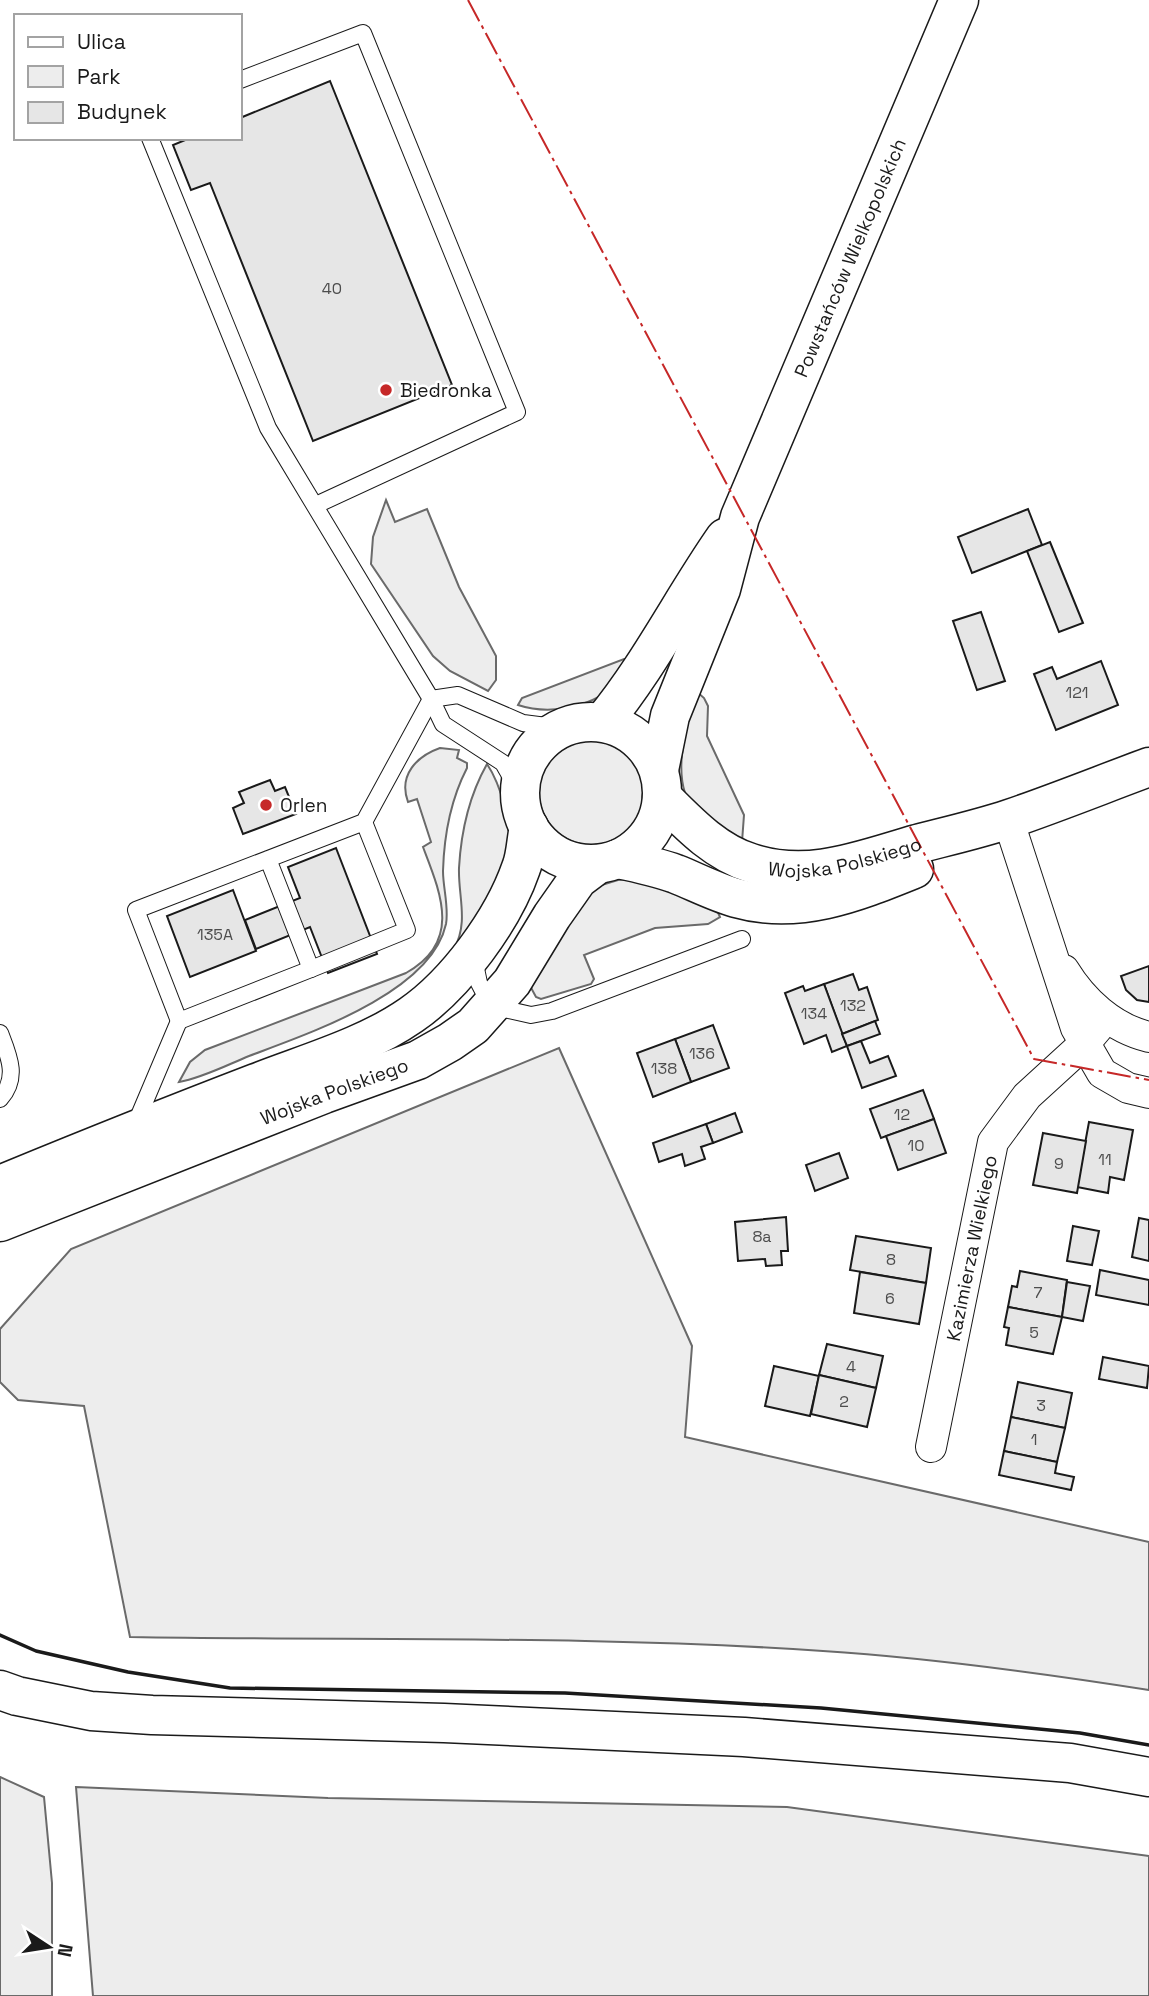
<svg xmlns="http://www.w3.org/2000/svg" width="1149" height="1996" font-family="'Space Grotesk',sans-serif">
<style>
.green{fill:#ededed;stroke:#6a6a6a;stroke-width:2}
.building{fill:#e6e6e6;stroke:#1a1a1a;stroke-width:2}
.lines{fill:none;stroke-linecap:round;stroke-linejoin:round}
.service-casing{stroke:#1a1a1a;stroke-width:18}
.minor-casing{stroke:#1a1a1a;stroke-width:32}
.secondary-casing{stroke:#1a1a1a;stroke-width:41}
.primary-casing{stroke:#1a1a1a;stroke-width:41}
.trunk-casing{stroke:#1a1a1a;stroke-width:41}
.service{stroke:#fff;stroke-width:16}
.minor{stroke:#fff;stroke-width:30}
.secondary{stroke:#fff;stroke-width:38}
.primary{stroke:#fff;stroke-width:38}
.trunk{stroke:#fff;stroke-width:38}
.wall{stroke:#1a1a1a;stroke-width:3.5}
.power{stroke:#c62828;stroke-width:2;stroke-dasharray:24 5 3.5 5;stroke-linecap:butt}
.poi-dot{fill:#c62828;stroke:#fff;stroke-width:2.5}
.labels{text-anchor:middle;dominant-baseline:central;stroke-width:5;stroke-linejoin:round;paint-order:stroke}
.number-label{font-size:16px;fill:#4d4d4d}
.street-label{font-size:19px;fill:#1a1a1a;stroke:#fff}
.poi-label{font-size:19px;fill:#1a1a1a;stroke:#fff;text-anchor:start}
</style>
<rect width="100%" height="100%" fill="#fff"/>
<!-- green -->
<g class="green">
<polygon points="386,500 395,522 427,509 459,587 496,656 496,680 488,691 450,671 433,656 371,564 373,537"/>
<path d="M 624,659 L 632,661 C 629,667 625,675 620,680 C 596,707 551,716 518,705 L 522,698 Z"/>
<path d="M 696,691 L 704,698 L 708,706 L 707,736 L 744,815 L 742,842 C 728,833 708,824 696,812 C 668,782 687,725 696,691 Z"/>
<circle cx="592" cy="792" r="53"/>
<path d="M 440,748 L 459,750 L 457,758 L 467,763 L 467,768 C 451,799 444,836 443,871 C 443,888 449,907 446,924 C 431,993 307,1034 249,1056 C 227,1065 202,1078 179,1082 L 190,1062 L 205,1050 L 406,973 C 462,942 441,894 423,847 L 431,842 L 417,799 L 408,802 C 398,775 417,756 440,748 Z"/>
<path d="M 487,764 C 500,783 515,832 511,855 C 510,864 458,952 450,961 C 438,974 423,985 410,997 C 423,983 444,965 454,949 C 469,922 458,896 459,868 C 461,832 469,796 487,764 Z"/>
<polygon points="646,878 716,908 720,917 708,924 655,928 584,955 594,979 591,984 541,999 536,997 529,984 533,977 595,887 618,880"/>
<path d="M 559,1048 L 692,1346 L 685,1437 L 1149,1542 L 1149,1690 C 1041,1673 932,1658 823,1651 C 593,1635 361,1641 130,1637 L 84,1406 L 18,1400 L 0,1382 L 0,1329 L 71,1249 Z"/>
<polygon points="0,1777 44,1797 52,1883 52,1996 0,1996"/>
<polygon points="76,1787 328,1798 787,1807 1149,1856 1149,1996 93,1996"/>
</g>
<!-- building -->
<g class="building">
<polygon points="330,81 452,385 313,441 210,183 191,190 173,145 190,138 240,138 240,118"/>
<polygon points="1028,509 1042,545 972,573 958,537"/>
<polygon points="1050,542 1083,623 1059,632 1027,551"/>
<polygon points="981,612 1005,681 977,690 953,621"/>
<polygon points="1101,661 1118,705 1056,730 1034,674 1052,667 1057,679"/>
<polygon points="270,780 275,791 285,787 296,814 243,834 233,808 244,803 239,792"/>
<polygon points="336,848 377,954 328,973 310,927 256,949 245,920 300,898 288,867"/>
<polygon points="233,890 256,951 190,977 167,916"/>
<polygon points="1149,966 1149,1002 1137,1000 1126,990 1121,976"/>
<polygon points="853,974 859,990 867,987 878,1020 842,1034 824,984"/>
<polygon points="824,984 847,1046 832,1052 826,1035 804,1044 785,993 803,986 805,991"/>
<polygon points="875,1021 880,1034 847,1046 842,1034"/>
<polygon points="713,1025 729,1068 691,1082 675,1039"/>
<polygon points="675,1039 691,1082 653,1097 637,1053"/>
<polygon points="861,1041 870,1063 888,1056 896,1076 862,1088 847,1046"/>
<polygon points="923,1090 934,1119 881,1138 870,1109"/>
<polygon points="735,1113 742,1132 713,1143 706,1124"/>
<polygon points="934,1119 946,1153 898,1170 886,1136"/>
<polygon points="1089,1122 1133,1130 1124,1180 1110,1177 1108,1193 1077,1187"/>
<polygon points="706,1124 713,1143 701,1147 705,1159 685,1166 682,1154 659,1162 653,1143"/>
<polygon points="1043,1133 1086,1141 1077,1193 1033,1185"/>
<polygon points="839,1153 848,1178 815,1191 806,1165"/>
<polygon points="786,1217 788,1251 781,1251 782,1265 766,1266 765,1259 738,1261 735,1222"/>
<polygon points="1139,1218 1149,1220 1149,1261 1132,1257"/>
<polygon points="1073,1226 1099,1231 1092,1265 1067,1261"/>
<polygon points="856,1236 931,1248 926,1283 850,1270"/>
<polygon points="1100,1270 1149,1280 1149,1305 1096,1295"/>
<polygon points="1020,1271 1067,1280 1062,1317 1008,1307 1012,1286 1017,1287"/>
<polygon points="860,1272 926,1283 919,1324 854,1313"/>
<polygon points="1067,1282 1090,1286 1083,1321 1062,1317"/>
<polygon points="1008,1307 1062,1317 1053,1354 1006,1345 1009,1328 1004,1327"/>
<polygon points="827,1344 883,1356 876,1388 819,1375"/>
<polygon points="1103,1357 1149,1366 1147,1388 1099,1379"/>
<polygon points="774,1366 819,1376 810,1416 765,1406"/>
<polygon points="819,1375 876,1388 867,1427 811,1414"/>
<polygon points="1018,1382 1072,1393 1065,1428 1011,1417"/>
<polygon points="1011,1417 1065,1428 1057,1462 1004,1451"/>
<polygon points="1004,1451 1057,1462 1055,1473 1074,1477 1071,1490 999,1475"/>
</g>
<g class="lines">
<!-- service casing -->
<g class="service-casing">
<g id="service">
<polyline points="240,80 363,33 517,412 316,505"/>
<polyline points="150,138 268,428 431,699 443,724 503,763 520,793"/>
<polyline points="431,699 458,695 523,723 562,728"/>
<polyline points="268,859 311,969 179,1021 136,910 364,822 431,699"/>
<polyline points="474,959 479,983 491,1006 531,1015 552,1011 742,939"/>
<polyline points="311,969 407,930 364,822"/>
<path d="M 0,1033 C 9,1056 19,1078 0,1099"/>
<polyline points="135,1125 179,1021"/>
</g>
</g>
<!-- minor casing -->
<g class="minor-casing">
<g id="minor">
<polyline points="1008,819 1076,1028 1102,1073 1128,1088 1149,1093"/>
<path d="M 1064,970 C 1083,1001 1112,1028 1149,1037"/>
<path id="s1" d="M 931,1447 L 993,1142 L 1027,1096 L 1085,1043 L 1106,1018"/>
</g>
</g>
<!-- secondary casing -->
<g class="secondary-casing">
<g id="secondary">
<path id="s2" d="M 662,797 C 688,823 715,852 751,863 C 809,882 861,860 917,844 C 948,836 979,829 1009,819 C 1056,803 1103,784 1149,767"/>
<path d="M 618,859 C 638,863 657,867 676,874 C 696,882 715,892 736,898 C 799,916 857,892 914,869"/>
</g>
</g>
<!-- primary casing -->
<g class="primary-casing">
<g id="primary">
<path d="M 603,722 C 650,665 683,598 725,538"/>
<circle cx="591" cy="793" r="71"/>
<path id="s3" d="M 659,770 L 670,716 L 721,589 L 740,517 L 959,0"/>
<path d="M 0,1185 C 85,1150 170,1116 256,1083 C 307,1063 365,1047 411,1015 C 456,984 503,920 521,868 C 526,856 526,840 529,827"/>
<path id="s4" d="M 0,1222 L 324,1094 L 418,1060 L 450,1042 L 473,1026 L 512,982 L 552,916 L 578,879 L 598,864"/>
</g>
</g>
<!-- trunk casing -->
<g class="trunk-casing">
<polyline id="trunk" points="0,1690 17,1696 91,1711 152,1715 444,1723 744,1737 1070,1763 1149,1777"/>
</g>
<!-- service -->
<use href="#service" class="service"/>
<!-- minor -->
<use href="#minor" class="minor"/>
<!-- secondary -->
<use href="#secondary" class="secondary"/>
<!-- primary -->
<use href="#primary" class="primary"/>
<!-- trunk -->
<use href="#trunk" class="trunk"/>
<!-- wall -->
<polyline class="wall" points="0,1635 36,1651 128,1672 230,1688 565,1693 821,1708 1080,1733 1149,1745"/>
<!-- power -->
<polyline class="power" points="468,0 1034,1059 1149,1080"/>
</g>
<!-- markers -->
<g class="poi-dot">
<circle cx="386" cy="390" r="7"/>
<circle cx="266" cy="805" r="7"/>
</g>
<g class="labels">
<!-- number labels -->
<g class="number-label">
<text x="332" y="288">40</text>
<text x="1077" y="692">121</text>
<text x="215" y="934">135A</text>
<text x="853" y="1005">132</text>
<text x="814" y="1013">134</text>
<text x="702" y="1053">136</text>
<text x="664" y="1068">138</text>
<text x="902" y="1114">12</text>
<text x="916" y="1145">10</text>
<text x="1105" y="1159">11</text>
<text x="1059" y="1163">9</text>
<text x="762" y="1236">8a</text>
<text x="891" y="1259">8</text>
<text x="1038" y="1292">7</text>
<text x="890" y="1298">6</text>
<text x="1034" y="1332">5</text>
<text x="851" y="1366">4</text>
<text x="844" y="1401">2</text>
<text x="1041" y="1405">3</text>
<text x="1034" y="1439">1</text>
</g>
<!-- street labels -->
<g class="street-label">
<text stroke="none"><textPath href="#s3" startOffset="548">Powstańców Wielkopolskich</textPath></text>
<text stroke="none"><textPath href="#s2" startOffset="208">Wojska Polskiego</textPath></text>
<text stroke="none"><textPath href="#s4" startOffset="359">Wojska Polskiego</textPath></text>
<text stroke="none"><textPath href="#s1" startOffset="203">Kazimierza Wielkiego</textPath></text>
</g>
<!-- poi labels -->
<g class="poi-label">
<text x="400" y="390">Biedronka</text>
<text x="280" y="805">Orlen</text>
</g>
</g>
<!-- legend -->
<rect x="14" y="14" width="228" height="126" fill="#ffffff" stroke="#a3a3a3" stroke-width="2"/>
<rect x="28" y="37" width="35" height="10" fill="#ffffff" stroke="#a3a3a3" stroke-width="2"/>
<text x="77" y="49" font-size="21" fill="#1a1a1a">Ulica</text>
<rect x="28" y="66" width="35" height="21" fill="#ededed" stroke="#a3a3a3" stroke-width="2"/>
<text x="77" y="84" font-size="21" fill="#1a1a1a">Park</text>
<rect x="28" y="102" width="35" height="21" fill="#e6e6e6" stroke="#a3a3a3" stroke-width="2"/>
<text x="77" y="119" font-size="21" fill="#1a1a1a">Budynek</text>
<!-- north arrow -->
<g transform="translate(49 1947) rotate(102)" stroke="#ffffff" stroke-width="5" paint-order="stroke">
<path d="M0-5L12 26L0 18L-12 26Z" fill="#1a1a1a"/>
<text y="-10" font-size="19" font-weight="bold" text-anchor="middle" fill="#1a1a1a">N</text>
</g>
</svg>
